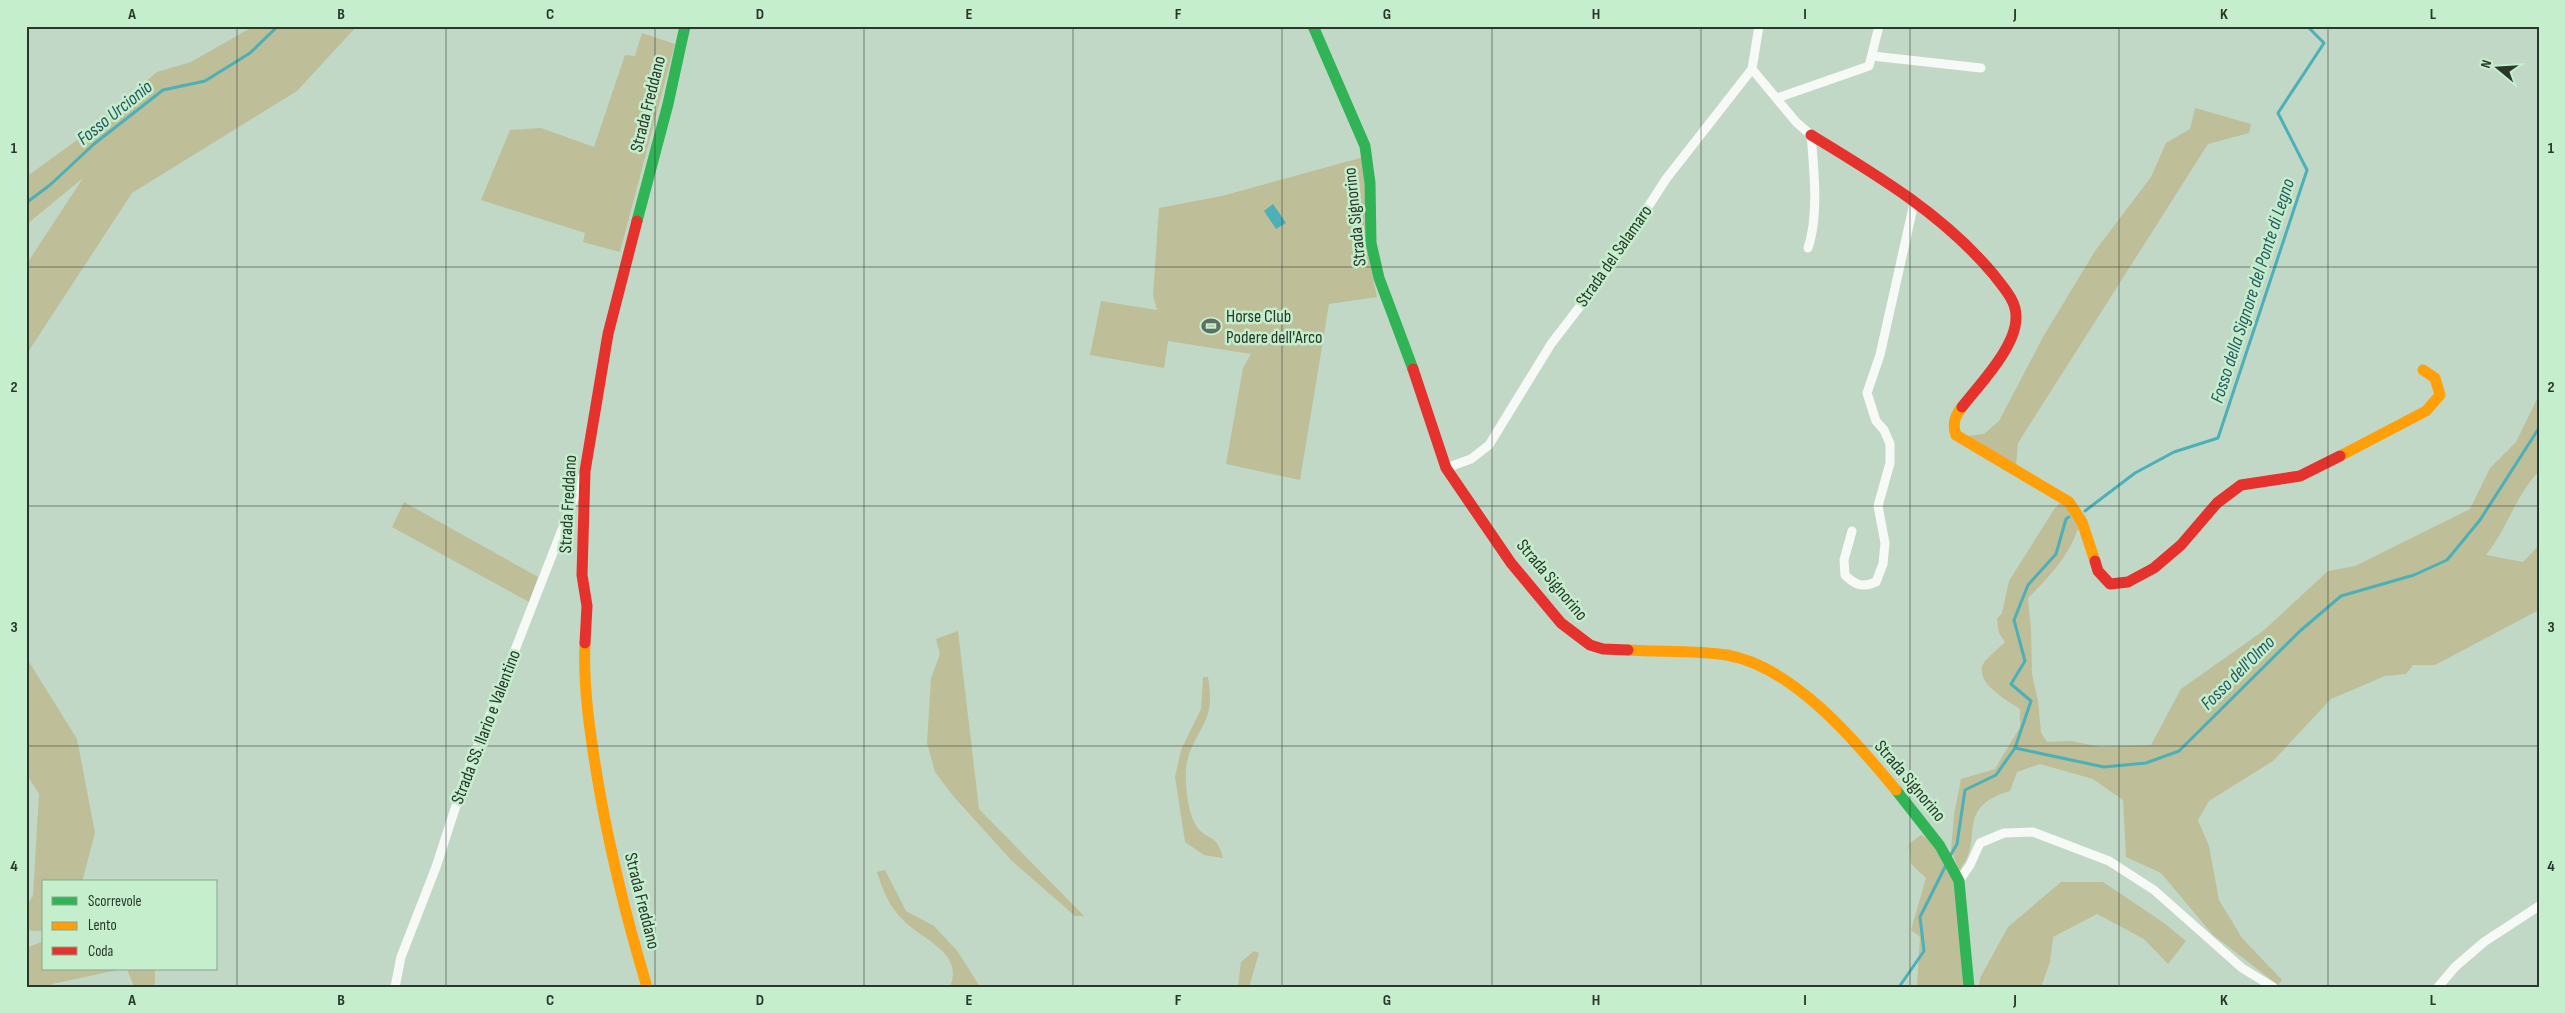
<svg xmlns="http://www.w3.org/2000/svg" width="2565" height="1013" font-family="'Sofia Sans Condensed',sans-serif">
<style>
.green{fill:#bebe98}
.water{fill:#4cb0b9}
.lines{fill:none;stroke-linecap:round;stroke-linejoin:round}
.stream{stroke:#4cb0b9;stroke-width:3}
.street{stroke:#f6f9f6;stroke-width:9}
.fast{stroke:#30b455;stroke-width:11}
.slow{stroke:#ff9f0a;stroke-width:11}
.jam{stroke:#e5322d;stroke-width:11}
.grid{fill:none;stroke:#28382b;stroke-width:1;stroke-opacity:0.55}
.labels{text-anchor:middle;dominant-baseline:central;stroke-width:5;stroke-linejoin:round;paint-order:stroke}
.street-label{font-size:18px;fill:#28382b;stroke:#c5eecd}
.poi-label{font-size:18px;fill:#28382b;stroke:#c5eecd;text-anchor:start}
.water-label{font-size:19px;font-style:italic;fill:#285a63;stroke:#c5eecd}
.neatline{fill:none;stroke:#28382b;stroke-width:2}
.grid-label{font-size:16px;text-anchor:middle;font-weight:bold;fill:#28382b}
</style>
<rect width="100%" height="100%" fill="#c1d8c6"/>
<!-- green -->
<g class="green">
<polygon points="254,26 357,26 297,91 132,193 26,355 26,265 83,178 26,225 26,177 73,143 157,72 191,62"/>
<polygon points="642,33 675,44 620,252 583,242 585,233 481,200 510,130 541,128 594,147 625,55 635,56"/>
<polygon points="2195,108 2251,124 2249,133 2208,144 2018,443 2016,465 1967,436 1984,434 1999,421 2043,337 2095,251 2151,177 2166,143 2190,129"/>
<polygon points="1364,157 1366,246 1377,297 1329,304 1300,480 1226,464 1243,368 1251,354 1168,341 1164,368 1090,355 1101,301 1157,310 1153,295 1159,208 1222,196"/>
<path d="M 2539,395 L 2539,471 C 2516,495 2507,529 2486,555 L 2523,562 L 2539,545 L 2539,610 L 2435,665 L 2413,665 L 2406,674 L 2385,676 L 2331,699 L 2273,761 L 2209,801 L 2198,820 L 2209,846 L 2219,900 L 2242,938 L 2282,980 L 2278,985 L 2213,935 L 2161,873 L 2126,857 L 2123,800 L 2093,779 L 2040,764 L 2017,772 L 2010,791 C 1952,808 1986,841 1959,870 L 1951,850 L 1954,815 L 1961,779 L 1995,769 L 2020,727 L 2020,709 C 2007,700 1971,681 1985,661 C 1991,654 1999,648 2005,642 L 1999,633 L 1997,619 L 2002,613 L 2009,581 L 2055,508 L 2064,500 L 2080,523 C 2070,555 2051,575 2028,598 L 2031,629 L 2032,674 L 2038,701 L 2041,733 L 2047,742 L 2071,741 L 2101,747 L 2151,745 L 2181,689 L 2263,631 L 2328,571 L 2355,566 L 2470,509 L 2490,468 L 2516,442 Z"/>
<polygon points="404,502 538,577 529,602 392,527"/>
<polygon points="958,631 979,809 1084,916 1075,916 1011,860 954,797 935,772 927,743 931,678 940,654 936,639"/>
<polygon points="26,657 77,739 95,833 82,882 44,882 44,931 31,931 26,927 26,906 33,896 39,794 26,773"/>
<path d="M 1203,677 L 1208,677 C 1210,690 1212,706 1206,719 C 1195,744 1184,752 1186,783 C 1187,798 1189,815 1197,827 C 1206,840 1217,833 1223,858 L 1204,855 L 1185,842 L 1175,777 L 1181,750 L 1201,709 Z"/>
<polygon points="1921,835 1938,844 1953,875 1965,987 1917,987 1920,937 1911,930 1926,878 1911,864 1909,844"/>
<path d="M 885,870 L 906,911 L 934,926 L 958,952 L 980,987 L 950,987 C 965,953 921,939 903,920 C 889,906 883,891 877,872 Z"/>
<polygon points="2061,882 2103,882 2164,923 2186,941 2168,964 2144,939 2097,914 2053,937 2050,962 2041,987 1979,987 1980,978 2008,927"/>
<polygon points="44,941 44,969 122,969 52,984 50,987 26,987 26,948"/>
<polygon points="1254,951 1259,953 1249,987 1238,987 1241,962"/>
<polygon points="127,969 155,969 155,983 152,987 134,987"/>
</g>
<!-- water -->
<polygon class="water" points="1273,204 1286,223 1276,229 1264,211"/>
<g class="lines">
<!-- stream -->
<g class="stream">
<polyline points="26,203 50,185 94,144 163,90 205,81 250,53 278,26"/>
<polyline points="2085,511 2135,473 2174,452 2218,438 2307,170 2278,113 2324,43 2307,26"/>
<polyline points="2015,748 2031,701 2011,684 2025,661 2014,620 2028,585 2056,554 2066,519 2069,517"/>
<polyline points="1950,856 1957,844 1965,790 1996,775 2015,748 2104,767 2146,763 2179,751 2300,631 2341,596 2414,575 2447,560 2480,520 2539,428"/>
<polyline points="1899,987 1924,951 1920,917 1947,863"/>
</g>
<!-- street -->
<g class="street">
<polyline points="1872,56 1981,68"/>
<path d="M 1752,69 L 1796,122 L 1811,135 C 1814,169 1819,216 1808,248"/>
<polyline points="1777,98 1869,66 1879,26"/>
<polyline points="1446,468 1471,459 1489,445 1551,344 1604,275 1666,179 1752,69 1759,26"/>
<path d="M 1852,531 L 1844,560 L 1845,575 C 1855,585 1862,588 1876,582 L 1883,564 L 1885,543 L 1878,506 L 1890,463 L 1890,444 L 1884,430 L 1876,421 L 1867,393 L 1880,355 L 1914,203"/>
<polyline points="1959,881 1970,865 1980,843 2004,833 2033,832 2109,861 2154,890 2242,968 2273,987"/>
<polyline points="395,987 401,957 436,867 465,778 583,476"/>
<polyline points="2438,987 2455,967 2484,942 2539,906"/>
</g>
<!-- fast -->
<g class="fast">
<polyline points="1313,26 1365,146 1370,183 1371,243 1379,278 1413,369"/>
<polyline points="637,221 668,104 685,26"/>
<polyline points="1896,790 1940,846 1959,881 1969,987"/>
</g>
<!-- slow -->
<g class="slow">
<path d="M 1962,407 C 1955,416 1952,424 1956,435 L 2069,502 L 2082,522 L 2095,561"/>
<polyline points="2340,456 2426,411 2440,395 2435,378 2423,370"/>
<path d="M 585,643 C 583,687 590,733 597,776 C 609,848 626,917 647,987"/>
<path d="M 1628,650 C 1659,652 1698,650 1727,655 C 1794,667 1855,741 1896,790"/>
</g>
<!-- jam -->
<g class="jam">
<path d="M 1811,135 C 1877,175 1944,215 1994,275 C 2003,287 2017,301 2016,318 C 2016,347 1979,385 1962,407"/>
<polyline points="1413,369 1446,468 1511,563 1561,623 1590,645 1603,649 1628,650"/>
<polyline points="2095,561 2098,571 2110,584 2128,582 2154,568 2181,545 2217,503 2241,485 2300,476 2340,456"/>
<polyline points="585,643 587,606 582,575 585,471 608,334 637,221"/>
</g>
</g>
<!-- grid -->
<path class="grid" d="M 237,26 L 237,987M 446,26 L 446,987M 655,26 L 655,987M 864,26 L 864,987M 1073,26 L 1073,987M 1282,26 L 1282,987M 1492,26 L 1492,987M 1701,26 L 1701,987M 1910,26 L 1910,987M 2119,26 L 2119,987M 2328,26 L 2328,987M 26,267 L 2539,267M 26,506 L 2539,506M 26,746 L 2539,746"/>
<!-- icons -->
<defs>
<g id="stadium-bare" transform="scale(1.5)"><path d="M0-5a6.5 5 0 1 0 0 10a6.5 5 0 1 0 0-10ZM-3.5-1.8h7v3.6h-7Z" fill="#5e7061" stroke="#c5eecd" stroke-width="2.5" paint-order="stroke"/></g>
</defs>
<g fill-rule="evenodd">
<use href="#stadium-bare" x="1211" y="326"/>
</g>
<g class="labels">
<!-- street labels -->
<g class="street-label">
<text transform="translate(648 104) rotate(-76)">Strada Freddano</text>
<text transform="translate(1355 217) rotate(-96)">Strada Signorino</text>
<text transform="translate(1614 256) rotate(-55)">Strada del Salamaro</text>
<text transform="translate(568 504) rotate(-87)">Strada Freddano</text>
<text transform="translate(1552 580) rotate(50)">Strada Signorino</text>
<text transform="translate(486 727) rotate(-69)">Strada SS. Ilario e Valentino</text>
<text transform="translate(1910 781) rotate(50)">Strada Signorino</text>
<text transform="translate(642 901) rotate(76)">Strada Freddano</text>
</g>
<!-- poi labels -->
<g class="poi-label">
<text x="1226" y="316">Horse Club<tspan x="1226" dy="21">Podere dell'Arco</tspan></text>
</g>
<!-- water labels -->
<g class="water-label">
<text transform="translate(115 113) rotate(-39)">Fosso Urcionio</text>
<text transform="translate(2253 291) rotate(-72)">Fosso della Signore del Ponte di Legno</text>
<text transform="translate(2238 673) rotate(-45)">Fosso dell'Olmo</text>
</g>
</g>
<!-- border -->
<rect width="2565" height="1013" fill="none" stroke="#c5eecd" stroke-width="55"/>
<!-- legend -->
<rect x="42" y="880" width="175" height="90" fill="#c5eecd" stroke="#86a58c"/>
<rect x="52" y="897" width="25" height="8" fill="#30b455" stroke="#86a58c"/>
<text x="88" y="906" font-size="15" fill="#28382b">Scorrevole</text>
<rect x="52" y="922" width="25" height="8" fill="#ff9f0a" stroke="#86a58c"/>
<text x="88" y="930" font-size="15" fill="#28382b">Lento</text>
<rect x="52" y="947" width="25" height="8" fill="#e5322d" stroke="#86a58c"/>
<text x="88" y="956" font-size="15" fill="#28382b">Coda</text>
<!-- north arrow -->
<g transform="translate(2498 68) rotate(288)" stroke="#c5eecd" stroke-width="4" paint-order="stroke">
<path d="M0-4L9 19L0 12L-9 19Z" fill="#28382b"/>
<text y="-8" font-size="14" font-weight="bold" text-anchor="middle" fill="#28382b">N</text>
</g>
<rect x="28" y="28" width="2510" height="958" class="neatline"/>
<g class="grid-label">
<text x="132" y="19">A</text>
<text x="341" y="19">B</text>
<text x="550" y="19">C</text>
<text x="760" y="19">D</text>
<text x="969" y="19">E</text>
<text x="1178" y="19">F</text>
<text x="1387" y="19">G</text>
<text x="1596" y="19">H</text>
<text x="1805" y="19">I</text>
<text x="2015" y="19">J</text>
<text x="2224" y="19">K</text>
<text x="2433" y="19">L</text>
<text x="14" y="153">1</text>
<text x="2551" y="153">1</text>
<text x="14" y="392">2</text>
<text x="2551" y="392">2</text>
<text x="14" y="632">3</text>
<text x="2551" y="632">3</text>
<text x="14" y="871">4</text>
<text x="2551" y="871">4</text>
<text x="132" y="1005">A</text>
<text x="341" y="1005">B</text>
<text x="550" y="1005">C</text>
<text x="760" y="1005">D</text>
<text x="969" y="1005">E</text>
<text x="1178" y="1005">F</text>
<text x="1387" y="1005">G</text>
<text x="1596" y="1005">H</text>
<text x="1805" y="1005">I</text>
<text x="2015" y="1005">J</text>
<text x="2224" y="1005">K</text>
<text x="2433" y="1005">L</text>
</g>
</svg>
